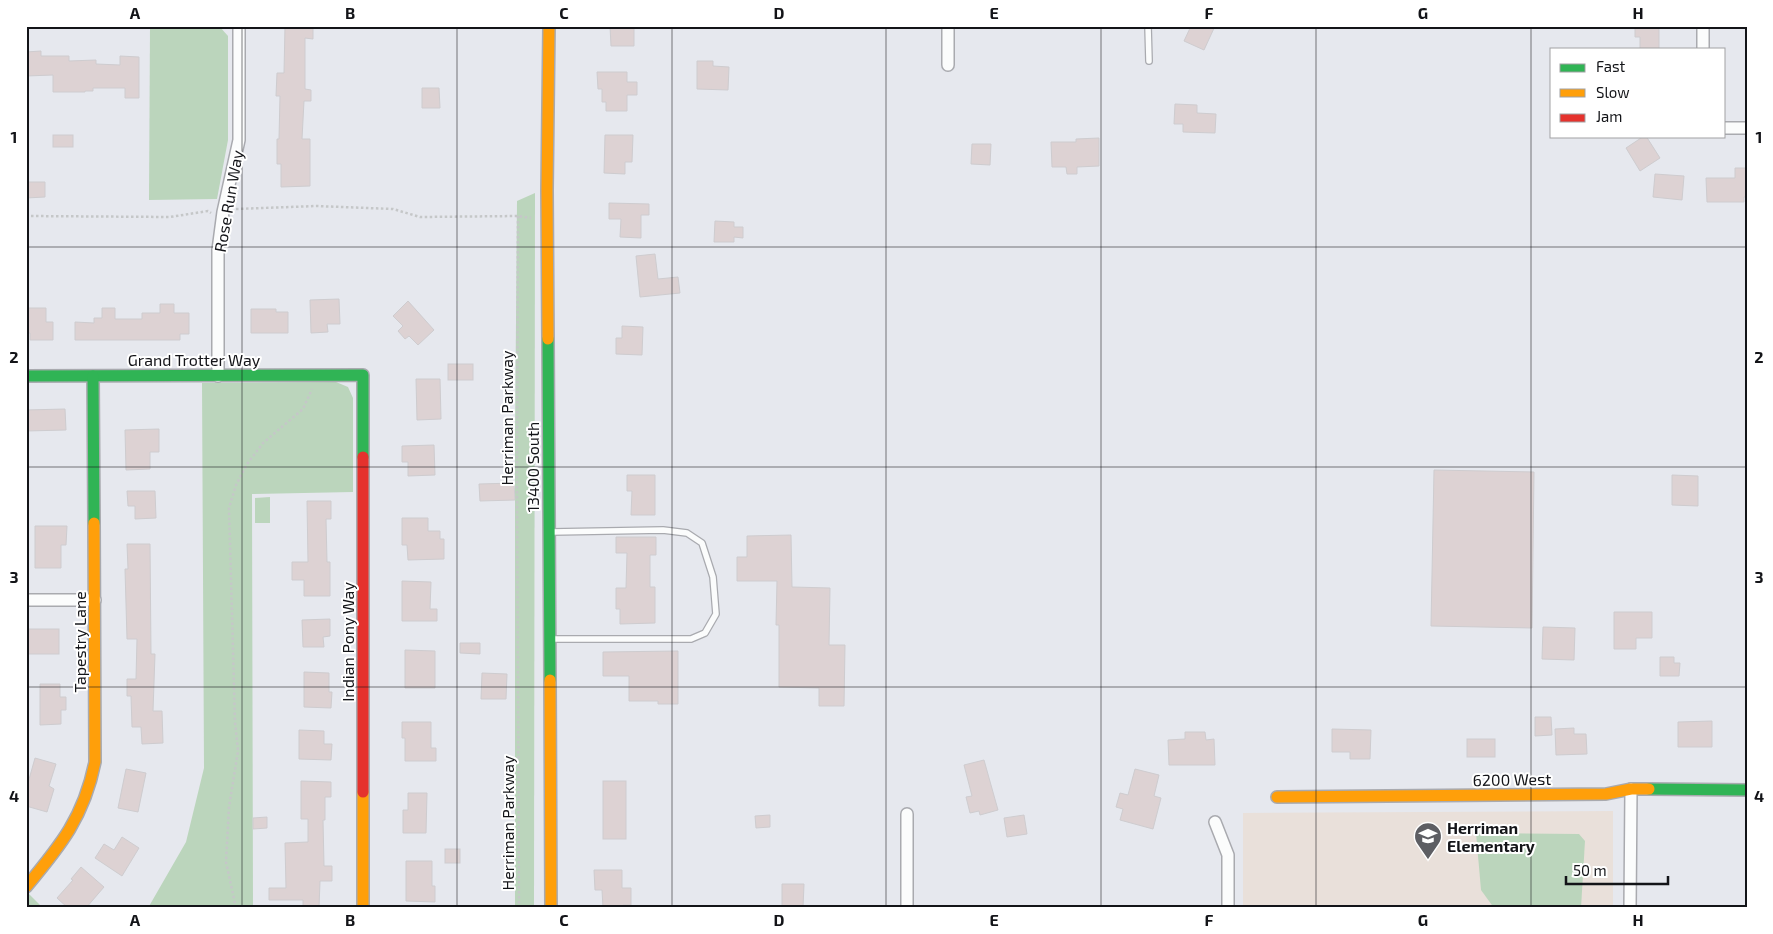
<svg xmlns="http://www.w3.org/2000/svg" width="1773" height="934" font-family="'Exo 2',sans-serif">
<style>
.education{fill:#e9e0da}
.green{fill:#bbd5bc}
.building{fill:#ddd2d3;stroke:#cecccf}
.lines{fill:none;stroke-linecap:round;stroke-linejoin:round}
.lane-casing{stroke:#a9aaaf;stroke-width:8}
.street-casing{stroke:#a9aaaf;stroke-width:14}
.fast-casing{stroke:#a9aaaf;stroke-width:14}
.slow-casing{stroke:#a9aaaf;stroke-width:14}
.jam-casing{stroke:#a9aaaf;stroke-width:14}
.path{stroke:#c5c7c8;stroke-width:2.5;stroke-dasharray:2.5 2.5;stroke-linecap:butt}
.lane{stroke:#fbfcfc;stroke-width:5.5}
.street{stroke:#fbfcfc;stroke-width:11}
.fast{stroke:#30b455;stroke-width:11}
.slow{stroke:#ff9f0a;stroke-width:11}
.jam{stroke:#e5322d;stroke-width:11}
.grid{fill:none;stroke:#131418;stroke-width:1;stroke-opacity:0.55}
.labels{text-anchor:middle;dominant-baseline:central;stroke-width:4;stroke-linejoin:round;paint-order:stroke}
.street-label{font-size:16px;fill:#131418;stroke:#fff}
.poi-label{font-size:16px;font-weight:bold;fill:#131418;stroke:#fff;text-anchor:start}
.neatline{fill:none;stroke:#131418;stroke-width:2}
.grid-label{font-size:16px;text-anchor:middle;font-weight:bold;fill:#131418}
</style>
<rect width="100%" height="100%" fill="#e6e8ee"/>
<!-- education -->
<polygon class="education" points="1613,811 1613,908 1243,908 1243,813"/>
<!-- green -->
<g class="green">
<polygon points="150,26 219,26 228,36 228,140 217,199 149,200"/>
<polygon points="535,193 534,908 515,908 515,441 517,201"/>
<polygon points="336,382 348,387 353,398 353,492 252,494 253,908 148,908 186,842 204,768 202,383"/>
<polygon points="270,497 270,523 255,523 255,498"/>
<polygon points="1476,833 1579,834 1585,841 1581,908 1494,908 1481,890"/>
<polygon points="26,891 43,908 30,908 26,905"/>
</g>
<!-- building -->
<g class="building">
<polygon points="285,26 313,26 313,39 305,38 305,89 311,90 311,101 304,101 302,139 310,139 310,186 281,187 281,164 277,164 277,139 279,139 280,96 276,96 277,73 284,73"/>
<polygon points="610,26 634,26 634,46 611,46"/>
<polygon points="1191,26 1215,26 1204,50 1184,41"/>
<polygon points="1635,26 1659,26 1659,49 1640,49 1640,37 1635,37"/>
<polygon points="41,51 41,56 69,56 69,61 96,60 96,64 120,65 120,56 139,57 139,98 125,98 125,88 93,88 93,91 85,91 85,92 53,92 53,75 26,76 26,52"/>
<polygon points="697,61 713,61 713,66 729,67 728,90 697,89"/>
<polygon points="597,72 627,72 627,82 637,82 637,95 627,95 627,111 606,111 606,102 602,102 602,89 598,89"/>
<polygon points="422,88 439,88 440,108 422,108"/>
<polygon points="1175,104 1197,105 1197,113 1216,114 1215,133 1183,132 1183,124 1174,124"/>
<rect x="53" y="135" width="20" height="12"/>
<polygon points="605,135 633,135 632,162 625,162 625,174 604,173"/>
<polygon points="1644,136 1646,136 1660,158 1640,171 1626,148"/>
<polygon points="1099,138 1099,166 1077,167 1077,174 1067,174 1066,167 1052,167 1051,142 1076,142 1076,139"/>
<polygon points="972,144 991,144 990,165 971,164"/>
<polygon points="1735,168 1747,168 1747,197 1744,197 1744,202 1707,202 1706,178 1735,178"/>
<polygon points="1655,174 1684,176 1682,200 1653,197"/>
<polygon points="26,182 45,182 45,197 26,198"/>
<polygon points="609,203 649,204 649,215 641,215 641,238 620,237 621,219 609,219"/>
<polygon points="715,221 734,222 734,227 743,227 743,238 734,237 734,242 714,242"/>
<polygon points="655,254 658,279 678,277 680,293 640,297 636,256"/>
<polygon points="339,299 340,324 327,324 328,332 311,333 310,300"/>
<polygon points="408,301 434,330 418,345 409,336 405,339 398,331 403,326 393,316"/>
<polygon points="160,304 174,304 174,313 189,313 189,334 180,334 180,340 75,340 75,322 94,323 94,318 102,318 102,308 115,308 115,319 142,319 142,313 160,313"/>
<polygon points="26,308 46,308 46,322 53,322 53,340 30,340 30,333 26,333"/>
<polygon points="251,309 276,309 276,312 288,312 288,333 251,333"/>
<polygon points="622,326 643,327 642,355 616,354 616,338 622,338"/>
<rect x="448" y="364" width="25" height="16"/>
<polygon points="416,379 440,379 441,419 417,420"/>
<polygon points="65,409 66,430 26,431 26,410"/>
<polygon points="159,429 159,452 150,452 150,469 126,470 125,430"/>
<polygon points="434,445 435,475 408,476 408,462 402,462 402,446"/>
<polygon points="1434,470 1534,472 1532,628 1431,626"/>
<polygon points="627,475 655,475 655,515 631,515 632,491 627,491"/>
<polygon points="1672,475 1698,476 1698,506 1672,505"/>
<polygon points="514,483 515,500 480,501 479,484"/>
<polygon points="127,491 155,491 156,518 135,519 135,506 128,506"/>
<polygon points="307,501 331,501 331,519 326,519 327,562 330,562 330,596 304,596 304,580 292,580 292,562 308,562"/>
<polygon points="402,518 428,518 428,531 440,531 440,539 444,539 444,559 408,560 407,545 402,545"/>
<polygon points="35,526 67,526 66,545 61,545 61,568 35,568"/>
<polygon points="791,535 792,587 830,588 829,645 845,645 844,706 819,706 819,688 779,687 779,625 776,625 777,581 737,581 737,557 747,557 747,536"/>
<polygon points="616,537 656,537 656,555 650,555 650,587 655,587 655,623 620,624 620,609 616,609 616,588 626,588 627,553 616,553"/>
<polygon points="127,544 150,544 151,654 155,654 153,711 162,711 163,743 142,744 141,727 132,727 131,696 127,696 127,679 136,679 137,639 127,639 125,569 128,569"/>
<polygon points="402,581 431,582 430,609 437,609 437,621 402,621"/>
<polygon points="1614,612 1652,612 1652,638 1636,638 1636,649 1614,649"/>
<polygon points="330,619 330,636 323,637 324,647 303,647 302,620"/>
<polygon points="1543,627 1575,628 1574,660 1542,659"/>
<rect x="26" y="629" width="33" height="25"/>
<polygon points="460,643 480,643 480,654 460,653"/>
<polygon points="405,650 435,651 435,688 405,688"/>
<polygon points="678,651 678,704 658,704 658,701 629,701 629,676 603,676 603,652"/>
<polygon points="1660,657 1674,657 1674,663 1680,663 1679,676 1660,676"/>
<polygon points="304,672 329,673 329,692 332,692 331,708 304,707"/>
<polygon points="482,673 507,674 506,699 481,699"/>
<polygon points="40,684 60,684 60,697 66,697 66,710 61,710 61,724 40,725"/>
<polygon points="1535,717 1551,717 1552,735 1535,736"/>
<polygon points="1712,721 1712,747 1678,747 1678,722"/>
<polygon points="402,722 431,722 431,748 436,748 436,761 405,761 405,738 402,738"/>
<polygon points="1574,728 1574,734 1586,734 1587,754 1556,755 1555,729"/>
<polygon points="1332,729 1371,730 1370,759 1350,759 1350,752 1332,752"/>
<polygon points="299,730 324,731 324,744 332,744 331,760 299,759"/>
<polygon points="1185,732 1205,732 1206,740 1214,739 1215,765 1169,765 1168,740 1185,739"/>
<rect x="1467" y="739" width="28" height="18"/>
<polygon points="35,758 56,764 49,786 54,789 47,812 26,806 26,790"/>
<polygon points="984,760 998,810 980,815 979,811 970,813 966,797 972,796 964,765"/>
<polygon points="126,769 146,773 138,812 118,808"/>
<polygon points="1135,769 1159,775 1154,796 1161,798 1153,829 1120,820 1123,809 1116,807 1120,793 1128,795"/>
<polygon points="301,781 331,782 331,797 325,797 325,820 323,820 324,866 332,866 332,881 320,881 319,908 303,908 303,900 269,900 269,888 286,888 285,843 308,842 308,819 301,819"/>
<rect x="603" y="781" width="23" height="58"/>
<polygon points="408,793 427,793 426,833 403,833 403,810 408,810"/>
<polygon points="770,815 770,827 756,828 755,816"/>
<polygon points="1024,815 1027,834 1007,837 1004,818"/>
<polygon points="267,817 267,828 253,829 253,818"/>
<polygon points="122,837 139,848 122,876 95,858 104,844 114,850"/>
<rect x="445" y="849" width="15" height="14"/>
<polygon points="406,861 432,861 432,886 435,886 435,902 406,901"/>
<polygon points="81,867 104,887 86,908 68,908 57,898 73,880 71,879"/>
<polygon points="594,870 622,870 622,888 631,888 631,905 623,905 623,908 603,908 602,890 595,890"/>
<polygon points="782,884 804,884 803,908 782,908"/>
</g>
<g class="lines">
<!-- lane casing -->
<g class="lane-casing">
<g id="lane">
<polyline points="1148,26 1149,61"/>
<polyline points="551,639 691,639 705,633 716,614 713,577 702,543 687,533 663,530 551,532"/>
</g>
</g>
<!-- street casing -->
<g class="street-casing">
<g id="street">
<polyline points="948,26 948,65"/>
<polyline points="1703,26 1703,49"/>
<polyline points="1724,128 1747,128"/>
<polyline points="218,376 218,250 223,212 239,140 239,26"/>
<polyline points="26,600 95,600"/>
<polyline points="907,814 907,908"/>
<polyline points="1215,822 1228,855 1228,908"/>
<polyline points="1630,908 1631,789"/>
</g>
</g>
<!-- fast casing -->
<g class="fast-casing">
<g id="fast">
<polyline points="548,339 550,680"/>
<polyline points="26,376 363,375 363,457"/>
<polyline points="93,376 94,523"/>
<polyline points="1649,789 1747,790"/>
</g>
</g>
<!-- slow casing -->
<g class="slow-casing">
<g id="slow">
<polyline points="548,339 547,190 549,26"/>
<polyline points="550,680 551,908"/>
<polyline points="363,792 363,908"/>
<polyline points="1277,797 1606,794 1631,789 1649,789"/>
<path d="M 26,887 C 61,845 84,817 95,762 L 94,523"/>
</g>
</g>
<!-- jam casing -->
<g class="jam-casing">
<polyline id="jam" points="363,457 363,792"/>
</g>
<!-- path -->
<g class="path">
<polyline points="236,209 316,206 393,209 420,217 518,216 531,218"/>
<polyline points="26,216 170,217 208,211 211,213"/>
<polyline points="518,216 517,480 519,908"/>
<polyline points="236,908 226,862 229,807 238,751 235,722 229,508 236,485 247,464 263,443 303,409 312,389"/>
</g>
<!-- lane -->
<use href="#lane" class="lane"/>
<!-- street -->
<use href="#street" class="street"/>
<!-- fast -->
<use href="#fast" class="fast"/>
<!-- slow -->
<use href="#slow" class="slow"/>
<!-- jam -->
<use href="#jam" class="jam"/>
</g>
<!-- grid -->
<path class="grid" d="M 242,26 L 242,908M 457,26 L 457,908M 672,26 L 672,908M 886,26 L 886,908M 1101,26 L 1101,908M 1316,26 L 1316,908M 1531,26 L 1531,908M 26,247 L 1747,247M 26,467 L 1747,467M 26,687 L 1747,687"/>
<!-- icons -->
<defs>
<g id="school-pin" transform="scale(1.4375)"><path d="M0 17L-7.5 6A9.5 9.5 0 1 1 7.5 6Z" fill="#5d5e63" stroke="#fff"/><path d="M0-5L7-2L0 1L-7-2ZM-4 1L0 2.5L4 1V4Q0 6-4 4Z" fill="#fff"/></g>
</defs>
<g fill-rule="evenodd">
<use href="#school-pin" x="1428" y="836"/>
</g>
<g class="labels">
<!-- street labels -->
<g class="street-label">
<text transform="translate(228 201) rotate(-80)">Rose Run Way</text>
<text x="194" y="359">Grand Trotter Way</text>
<text transform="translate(506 418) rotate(-90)">Herriman Parkway</text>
<text transform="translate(532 467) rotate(-90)">13400 South</text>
<text transform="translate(79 642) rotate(-90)">Tapestry Lane</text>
<text transform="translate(347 642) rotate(-90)">Indian Pony Way</text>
<text transform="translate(1512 779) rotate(-1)">6200 West</text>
<text transform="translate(507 823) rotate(-90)">Herriman Parkway</text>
</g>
<!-- poi labels -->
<g class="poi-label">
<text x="1447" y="827">Herriman<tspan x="1447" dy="18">Elementary</tspan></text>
</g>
</g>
<!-- border -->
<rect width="1773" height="934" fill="none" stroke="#ffffff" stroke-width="55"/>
<!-- legend -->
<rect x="1550" y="48" width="175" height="90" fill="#ffffff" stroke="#a1a1a3"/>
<rect x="1560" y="64" width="25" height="8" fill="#30b455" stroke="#a1a1a3"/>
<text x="1596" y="72" font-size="15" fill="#131418">Fast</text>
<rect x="1560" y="89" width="25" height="8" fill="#ff9f0a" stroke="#a1a1a3"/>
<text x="1596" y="98" font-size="15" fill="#131418">Slow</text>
<rect x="1560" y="114" width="25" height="8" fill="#e5322d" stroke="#a1a1a3"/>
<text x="1596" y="122" font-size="15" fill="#131418">Jam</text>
<!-- scale -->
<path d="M1566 876v8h102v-8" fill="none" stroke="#131418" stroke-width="2.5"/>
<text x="1573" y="876" font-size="15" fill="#131418" stroke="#ffffff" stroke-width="4" paint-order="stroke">50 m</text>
<rect x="28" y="28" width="1718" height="878" class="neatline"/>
<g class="grid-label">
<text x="135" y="19">A</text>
<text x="350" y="19">B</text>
<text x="564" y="19">C</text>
<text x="779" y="19">D</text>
<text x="994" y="19">E</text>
<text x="1209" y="19">F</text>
<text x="1423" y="19">G</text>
<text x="1638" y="19">H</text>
<text x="14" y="143">1</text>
<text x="1759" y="143">1</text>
<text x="14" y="363">2</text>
<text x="1759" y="363">2</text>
<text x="14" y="583">3</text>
<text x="1759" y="583">3</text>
<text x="14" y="802">4</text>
<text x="1759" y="802">4</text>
<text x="135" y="926">A</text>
<text x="350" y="926">B</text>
<text x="564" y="926">C</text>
<text x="779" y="926">D</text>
<text x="994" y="926">E</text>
<text x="1209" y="926">F</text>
<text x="1423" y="926">G</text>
<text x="1638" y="926">H</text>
</g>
</svg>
